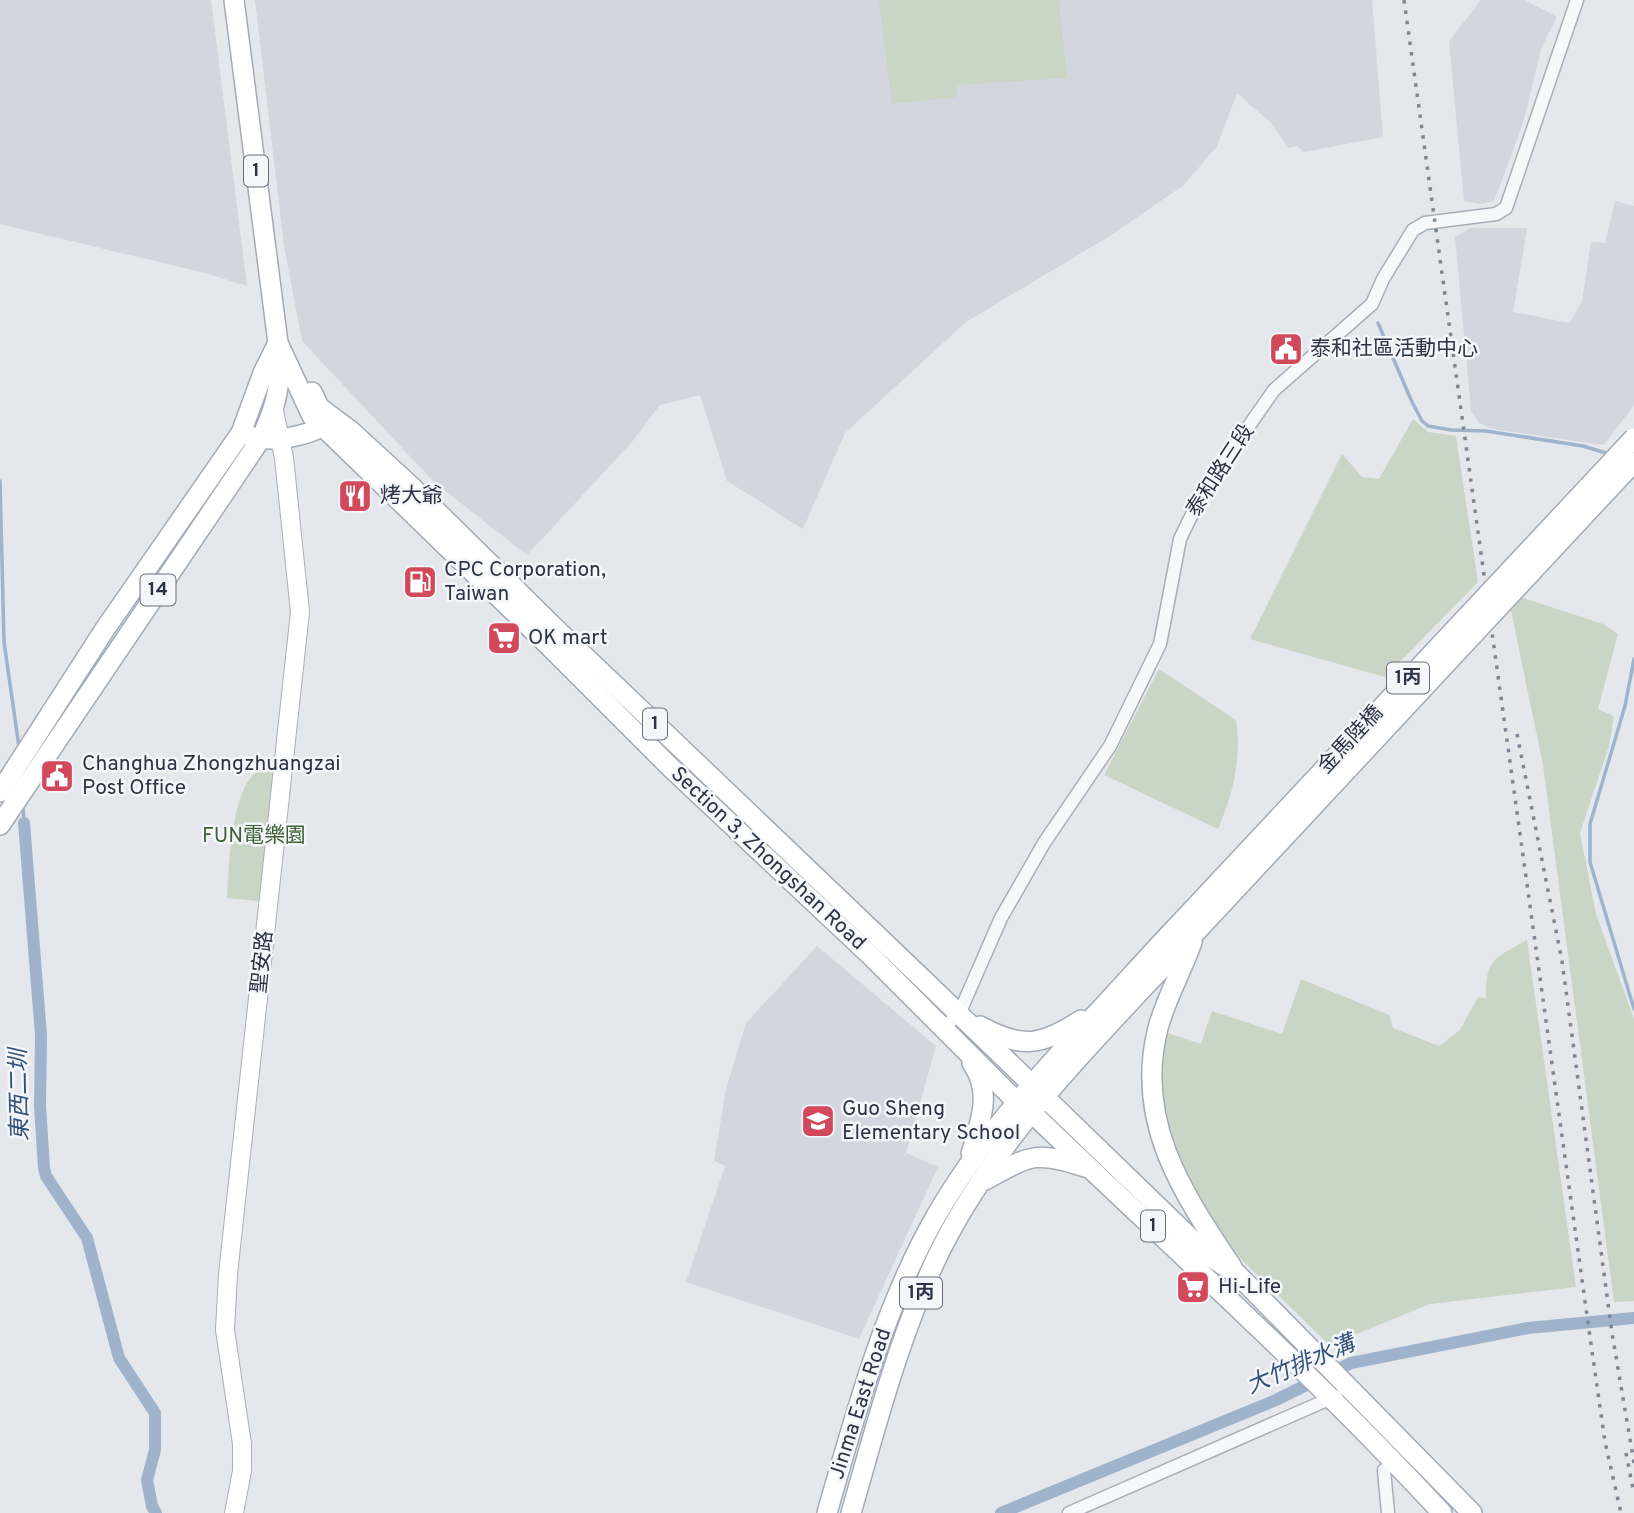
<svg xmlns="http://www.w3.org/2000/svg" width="1634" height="1513" font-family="Overpass,'Noto Sans TC',sans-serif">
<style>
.built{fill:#d2d6de}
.green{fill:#c9d6c5}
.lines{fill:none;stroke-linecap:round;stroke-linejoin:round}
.stream{stroke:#9fb4cc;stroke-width:3.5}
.canal{stroke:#9fb4cc;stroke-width:12}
.street-casing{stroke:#a9aeb7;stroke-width:15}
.secondary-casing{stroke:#a9aeb7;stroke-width:20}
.primary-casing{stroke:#a3abb8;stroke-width:22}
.street{stroke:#f7f8fa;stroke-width:12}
.secondary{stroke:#fff;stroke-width:18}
.primary{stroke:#fff;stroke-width:19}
.rail{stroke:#7d8696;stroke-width:3.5;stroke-dasharray:3.5 7;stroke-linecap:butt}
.primary-bridge-casing{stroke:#a3abb8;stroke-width:22;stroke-linecap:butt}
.primary-bridge{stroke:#fff;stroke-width:19}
.labels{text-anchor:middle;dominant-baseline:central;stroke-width:5;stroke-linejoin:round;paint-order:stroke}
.shield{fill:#f4f6f9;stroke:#676e7b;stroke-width:2}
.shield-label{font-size:19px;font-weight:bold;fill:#2b3445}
.poi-label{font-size:21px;fill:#2b3445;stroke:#f4f6f9;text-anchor:start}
.street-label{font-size:21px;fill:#2b3445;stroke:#f4f6f9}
.park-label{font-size:21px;fill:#3f6138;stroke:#f4f6f9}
.water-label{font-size:23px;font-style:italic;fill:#34527a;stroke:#f4f6f9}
</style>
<rect width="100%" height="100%" fill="#e4e7ec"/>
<!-- built -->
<g class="built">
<polygon points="0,0 211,0 247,286 205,273 0,224"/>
<polygon points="255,0 1372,0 1383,137 1304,152 1297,146 1289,148 1270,122 1237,93 1217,146 1184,185 1108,237 966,322 845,433 803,529 727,481 700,395 660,405 631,443 527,555 434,482 302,341 284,246"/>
<polygon points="1481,0 1525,0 1557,17 1541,49 1523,124 1494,201 1481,204 1464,201 1449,41"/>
<polygon points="1615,201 1634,206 1634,405 1604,445 1493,429 1479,423 1471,410 1455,237 1470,228 1527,228 1513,312 1570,323 1582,301 1591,242 1605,243"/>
<polygon points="817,946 936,1046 906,1153 938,1167 859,1339 686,1282 725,1166 714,1161 726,1089 746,1023"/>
</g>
<!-- green -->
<g class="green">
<polygon points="879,0 1059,0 1067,78 958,85 956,97 892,104"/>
<polygon points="1413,419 1428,432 1456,436 1478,582 1385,677 1250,639 1342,454 1362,477 1379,479"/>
<polygon points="1523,598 1603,624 1618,634 1598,709 1614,716 1609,746 1580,833 1596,914 1634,1019 1634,1301 1614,1302 1543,765 1510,606"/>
<path d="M 1159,669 L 1236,720 C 1242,757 1233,794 1218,829 L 1104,775 Z"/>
<path d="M 283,764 L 269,902 L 227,898 C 229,867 231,797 253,775 C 260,767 273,765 283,764 Z"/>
<path d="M 1527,940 L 1576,1287 L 1430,1304 L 1329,1345 L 1242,1260 L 1204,1214 L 1173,1158 L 1161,1098 L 1165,1032 L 1201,1044 L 1212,1011 L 1282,1034 L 1301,979 L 1389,1015 L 1393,1028 L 1439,1046 L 1460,1030 L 1478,997 L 1486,998 C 1485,959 1495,958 1527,940 Z"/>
</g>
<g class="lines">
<!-- stream -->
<g class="stream">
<polyline points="1378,323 1412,402 1422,421 1428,426 1451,430 1486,431 1583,446 1609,454"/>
<polyline points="0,481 4,642 19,747"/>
<polyline points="1634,659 1625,706 1590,824 1590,862 1634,1009"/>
<polyline points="23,804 24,823"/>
</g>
<!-- canal -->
<g class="canal">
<polyline points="24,823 41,1035 40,1106 44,1168 46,1176 87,1238 119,1358 155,1413 155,1450 147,1480 152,1506 156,1513"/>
<polyline points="1001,1513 1276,1400 1351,1363 1528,1328 1634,1318"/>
</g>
<!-- street casing -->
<g class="street-casing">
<g id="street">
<polyline points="943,1028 959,1014 1001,918 1044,843 1110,746 1160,644 1180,539 1196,506 1221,466 1274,390 1372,304 1383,279 1413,230 1425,223 1496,214 1506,208 1577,0"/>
<polyline points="1384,1470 1388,1513"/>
<polyline points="1069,1513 1336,1396"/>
</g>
</g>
<!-- secondary casing -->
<g class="secondary-casing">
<polyline id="secondary" points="234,1513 242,1471 242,1444 225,1330 228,1274 300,612 284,458 274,411"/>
</g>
<!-- primary casing -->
<g class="primary-casing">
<g id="primary">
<path d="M 234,0 L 278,343 L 312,416 L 546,643 L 668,765 L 870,955 L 1016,1101 L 1031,1112 C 1169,1245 1312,1372 1442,1513"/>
<polyline points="312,392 319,407 351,431 413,488 554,627 929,985 1209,1256 1237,1274 1472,1513"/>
<path d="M 249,436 C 270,443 314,437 329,420"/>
<polyline points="0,792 105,629 241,433 263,373 278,343"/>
<path d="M 0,825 L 260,440 C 274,412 281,389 279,358"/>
<path d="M 1192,942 C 1182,971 1166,998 1158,1028 C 1134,1122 1183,1193 1232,1267"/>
<path d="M 980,1026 C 1022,1049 1041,1046 1081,1020"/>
<path d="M 971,1154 C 980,1121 993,1094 972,1063"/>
<path d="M 985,1180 C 1030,1156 1034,1150 1085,1167"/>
<path d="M 827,1513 C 856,1412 884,1307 936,1216 C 980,1140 1038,1076 1097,1013 C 1126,982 1154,950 1183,920"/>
<path d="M 851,1513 C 877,1423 900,1331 942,1247 C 1003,1127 1104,1031 1195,933"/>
</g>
</g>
<!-- street -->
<use href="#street" class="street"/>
<!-- secondary -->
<use href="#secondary" class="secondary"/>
<!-- primary -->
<use href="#primary" class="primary"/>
<!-- rail -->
<g class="rail">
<polyline points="1404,0 1590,1337 1605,1442 1621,1513"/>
<polyline points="1517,734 1562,961 1612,1333 1634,1463"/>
<polyline points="1626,1453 1634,1494"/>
</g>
<!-- primary-bridge casing -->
<g class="primary-bridge-casing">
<g id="primary-bridge">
<polyline points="1183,920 1634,438"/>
<polyline points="1195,933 1634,462"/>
</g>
</g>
<!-- primary-bridge -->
<use href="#primary-bridge" class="primary-bridge"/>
</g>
<!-- icons -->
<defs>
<g id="civic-square" transform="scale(1.75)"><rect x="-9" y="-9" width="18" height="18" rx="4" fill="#d1495b" stroke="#f4f6f9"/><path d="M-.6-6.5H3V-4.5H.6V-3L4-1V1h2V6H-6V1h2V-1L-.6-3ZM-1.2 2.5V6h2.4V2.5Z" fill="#fff"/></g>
<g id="restaurant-square" transform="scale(1.75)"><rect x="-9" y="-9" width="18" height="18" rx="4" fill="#d1495b" stroke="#f4f6f9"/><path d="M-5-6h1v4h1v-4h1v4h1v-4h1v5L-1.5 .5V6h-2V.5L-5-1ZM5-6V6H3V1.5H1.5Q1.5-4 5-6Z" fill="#fff"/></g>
<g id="fuel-square" transform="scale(1.75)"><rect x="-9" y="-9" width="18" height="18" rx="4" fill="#d1495b" stroke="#f4f6f9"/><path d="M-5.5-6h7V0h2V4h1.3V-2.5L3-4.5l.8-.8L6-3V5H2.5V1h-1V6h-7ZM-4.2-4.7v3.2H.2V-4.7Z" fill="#fff"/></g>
<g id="supermarket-square" transform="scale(1.75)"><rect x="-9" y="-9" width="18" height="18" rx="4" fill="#d1495b" stroke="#f4f6f9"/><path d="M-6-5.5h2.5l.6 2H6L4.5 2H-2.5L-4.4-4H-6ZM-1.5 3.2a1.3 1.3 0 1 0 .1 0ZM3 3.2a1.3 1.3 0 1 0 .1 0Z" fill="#fff"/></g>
<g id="school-square" transform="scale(1.75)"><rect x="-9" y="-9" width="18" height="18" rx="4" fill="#d1495b" stroke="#f4f6f9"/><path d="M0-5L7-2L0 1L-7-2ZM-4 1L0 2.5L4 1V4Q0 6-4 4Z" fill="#fff"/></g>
</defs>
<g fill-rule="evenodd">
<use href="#civic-square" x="1286" y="349"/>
<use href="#restaurant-square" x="355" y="496"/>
<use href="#fuel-square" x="420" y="582"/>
<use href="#supermarket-square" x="504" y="638"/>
<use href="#civic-square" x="57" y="776"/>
<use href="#school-square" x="818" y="1121"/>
<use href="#supermarket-square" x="1193" y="1287"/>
</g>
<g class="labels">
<!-- shield labels -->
<g class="shield">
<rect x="244" y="155.5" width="24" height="31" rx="5"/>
<rect x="140.5" y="574.5" width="35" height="31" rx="5"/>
<rect x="1387" y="662.5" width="42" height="31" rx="5"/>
<rect x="643" y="708.5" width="24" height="31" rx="5"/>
<rect x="1141" y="1210.5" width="24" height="31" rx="5"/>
<rect x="900" y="1277.5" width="42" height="31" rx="5"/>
</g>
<g class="shield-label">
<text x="256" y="171">1</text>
<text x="158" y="590">14</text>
<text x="1408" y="678">1丙</text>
<text x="655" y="724">1</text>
<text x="1153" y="1226">1</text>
<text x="921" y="1293">1丙</text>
</g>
<!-- poi labels -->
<g class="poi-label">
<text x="1310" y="349">泰和社區活動中心</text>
<text x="380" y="496">烤大爺</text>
<text x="444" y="570">CPC Corporation,<tspan x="444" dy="24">Taiwan</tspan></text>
<text x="528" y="638">OK mart</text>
<text x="82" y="764">Changhua Zhongzhuangzai<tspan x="82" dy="24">Post Office</tspan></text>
<text x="842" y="1109">Guo Sheng<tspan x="842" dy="24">Elementary School</tspan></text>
<text x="1218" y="1287">Hi-Life</text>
</g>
<!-- street labels -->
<g class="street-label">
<text transform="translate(1221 471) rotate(-57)">泰和路三段</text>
<text transform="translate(1351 740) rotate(-47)">金馬陸橋</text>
<text transform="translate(768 859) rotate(43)">Section 3, Zhongshan Road</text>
<text transform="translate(263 962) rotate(-84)">聖安路</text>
<text transform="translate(861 1404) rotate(-72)">Jinma East Road</text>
</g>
<!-- park labels -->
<g class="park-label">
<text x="254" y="836">FUN電樂園</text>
</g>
<!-- water labels -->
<g class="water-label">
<text transform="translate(21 1095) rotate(-91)">東西二圳</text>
<text transform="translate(1301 1366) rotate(-23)">大竹排水溝</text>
</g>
</g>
</svg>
